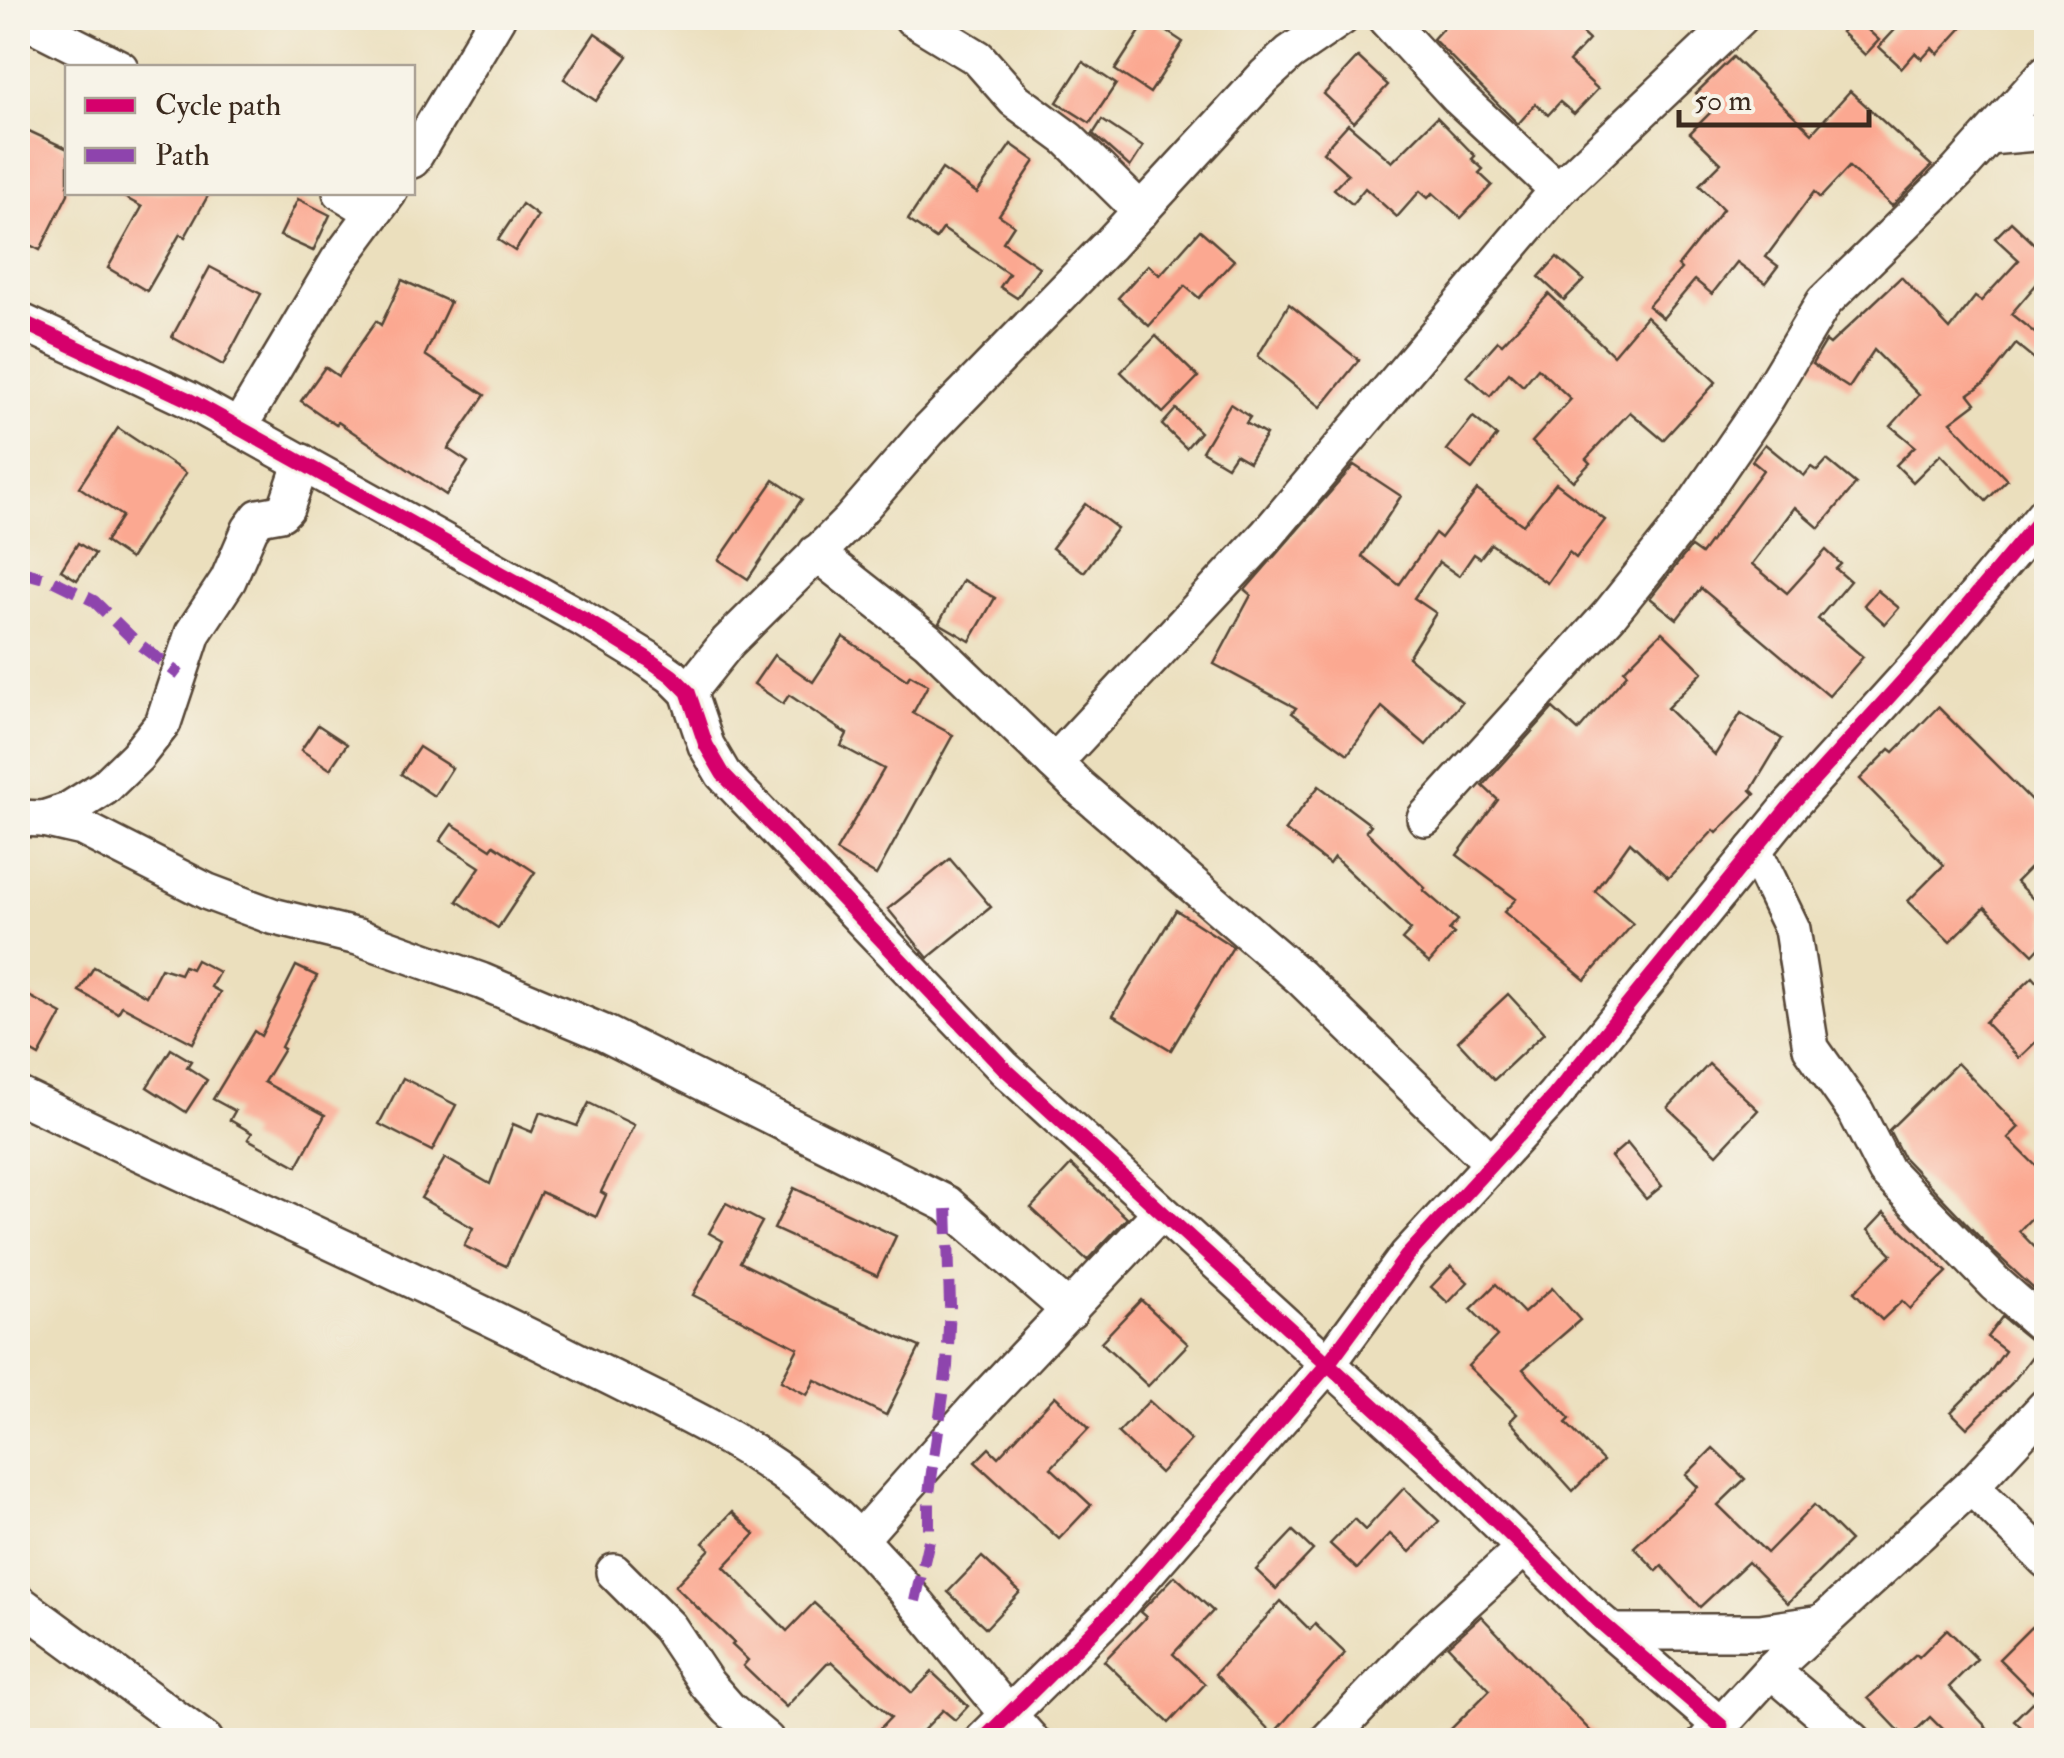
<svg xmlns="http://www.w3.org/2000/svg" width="2064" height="1758" font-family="'IM FELL Double Pica',serif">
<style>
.building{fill:#fba891}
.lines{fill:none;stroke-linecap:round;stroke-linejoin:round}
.minor-casing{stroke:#554536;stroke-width:40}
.minor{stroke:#fff;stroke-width:35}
.quiet{stroke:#8e44ad;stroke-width:12;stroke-dasharray:25 12;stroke-linecap:butt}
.cycleway-casing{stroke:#f7f3e8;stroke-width:21}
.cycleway{stroke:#d6006c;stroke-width:15}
</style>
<rect width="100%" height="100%" fill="#f7f3e8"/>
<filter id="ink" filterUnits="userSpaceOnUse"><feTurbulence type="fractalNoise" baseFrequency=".01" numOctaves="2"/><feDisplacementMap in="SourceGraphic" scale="20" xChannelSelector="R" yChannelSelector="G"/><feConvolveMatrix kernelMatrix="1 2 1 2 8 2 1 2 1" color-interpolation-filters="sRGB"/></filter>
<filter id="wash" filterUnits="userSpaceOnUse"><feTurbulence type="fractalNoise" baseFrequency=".0048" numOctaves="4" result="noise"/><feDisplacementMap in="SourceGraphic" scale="40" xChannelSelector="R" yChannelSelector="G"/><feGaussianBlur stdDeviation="2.25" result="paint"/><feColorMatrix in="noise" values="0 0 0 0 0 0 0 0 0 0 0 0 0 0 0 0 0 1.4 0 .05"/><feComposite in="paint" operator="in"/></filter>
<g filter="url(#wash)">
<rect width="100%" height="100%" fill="#ebdfbd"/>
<g id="blocks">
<!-- building -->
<g class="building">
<polygon points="1452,18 1565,18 1589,40 1569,62 1598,89 1574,114 1560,102 1548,115 1536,104 1518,124 1433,39"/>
<polygon points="1855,18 1879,40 1865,55 1841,32"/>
<polygon points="1906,18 1971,18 1938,54 1932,48 1922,59 1915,53 1902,68 1879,47"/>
<polygon points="1148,19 1183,42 1150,93 1115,70"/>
<polygon points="595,33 628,56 596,101 564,79"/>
<polygon points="1358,57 1388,85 1354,122 1324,94"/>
<polygon points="1733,57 1812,133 1850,91 1932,166 1892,206 1849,167 1820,198 1814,192 1766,257 1778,266 1765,283 1737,262 1712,294 1695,280 1663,318 1648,306 1681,269 1678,266 1723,209 1699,185 1721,163 1690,133 1712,111 1696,93"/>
<polygon points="1083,62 1116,84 1090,123 1057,102"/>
<polygon points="1437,117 1475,156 1472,159 1483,169 1479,173 1492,185 1461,218 1433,193 1428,198 1420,191 1397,217 1365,188 1352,204 1334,189 1348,174 1323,152 1348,124 1392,162"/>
<polygon points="1102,120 1143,147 1130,167 1093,134"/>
<polygon points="18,126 68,149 68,194 40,250 18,239"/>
<polygon points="1011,144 1035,161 999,215 1014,225 1003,242 1039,267 1017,298 1000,287 1009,274 943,229 936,239 908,220 942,169 977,193"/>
<polygon points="115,192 210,192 185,237 180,234 147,291 108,268 142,207"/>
<polygon points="298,199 330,215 313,251 280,236"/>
<polygon points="522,204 538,216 515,251 498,240"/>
<polygon points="2011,222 2046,255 2046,273 2011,314 2046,342 2046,351 2038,362 2016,344 1987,381 1969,394 1976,403 1951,422 2007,480 1986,501 1941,454 1913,482 1896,465 1915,446 1891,426 1919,395 1874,350 1849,388 1812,364 1826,341 1830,344 1901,277 1950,329 1975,297 1981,301 2019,260 1995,238"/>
<polygon points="1200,230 1234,260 1199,298 1185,286 1149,326 1118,298 1148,265 1160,275"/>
<polygon points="1557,257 1584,280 1564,300 1539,277"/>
<polygon points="210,267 261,294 223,365 172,337"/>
<polygon points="402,280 450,302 425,355 485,395 448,449 468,462 446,495 338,422 336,425 301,401 325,367 338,376 376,321 381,325"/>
<polygon points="1549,294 1613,355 1646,316 1716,382 1663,440 1630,412 1586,459 1590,463 1573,481 1532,442 1571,399 1538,368 1523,386 1509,373 1490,396 1467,376 1498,341 1502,344"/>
<polygon points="1289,304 1359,360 1321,407 1258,356"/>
<polygon points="1156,336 1198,377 1163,413 1121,372"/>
<polygon points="1230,404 1250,417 1246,423 1266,435 1249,462 1235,454 1227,466 1202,451"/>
<polygon points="1176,409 1200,432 1186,448 1162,425"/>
<polygon points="1473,417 1497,436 1472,469 1447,450"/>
<polygon points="118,428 186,473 130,559 105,542 122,516 79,487"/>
<polygon points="1765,444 1804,476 1811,467 1817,471 1827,460 1856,484 1819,528 1795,507 1752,564 1787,593 1826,550 1841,564 1836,569 1850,581 1818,619 1863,657 1829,696 1701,588 1677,619 1650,598 1691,547 1701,554 1763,470 1752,461"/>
<polygon points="1354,465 1401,496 1362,556 1399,585 1435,533 1441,538 1477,490 1523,525 1556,483 1605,520 1576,558 1569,552 1547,583 1491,544 1480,558 1474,554 1459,576 1439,562 1414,598 1436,613 1408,657 1462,702 1426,745 1382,707 1348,754 1292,713 1296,708 1214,664 1251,595 1245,590"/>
<polygon points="774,480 802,499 748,579 719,560"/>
<polygon points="1085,504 1117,528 1084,572 1052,548"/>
<polygon points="78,543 95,554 77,580 61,570"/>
<polygon points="963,580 995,598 970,641 939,623"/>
<polygon points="1877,590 1899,608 1885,624 1864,605"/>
<polygon points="1662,632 1703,672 1667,708 1715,755 1741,713 1782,739 1751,790 1755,794 1717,833 1714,830 1668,878 1630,842 1595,891 1633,924 1585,980 1504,912 1516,899 1457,855 1498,800 1483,786 1553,708 1578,731 1627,674 1624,670"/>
<polygon points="843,637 907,680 910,675 928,685 913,713 953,735 876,875 836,851 884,769 841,746 847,734 789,695 783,704 754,684 774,655 813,682"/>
<polygon points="1938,707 2046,815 2046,852 2016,882 2046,912 2046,940 2033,954 1985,907 1950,942 1908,901 1944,865 1860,779 1890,749 1894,752"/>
<polygon points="318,725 347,744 330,769 301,750"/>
<polygon points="419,747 452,768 434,796 401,774"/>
<polygon points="1319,786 1371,825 1366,831 1425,888 1423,890 1458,920 1449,930 1454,934 1429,963 1402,940 1411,930 1334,857 1329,864 1285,830"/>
<polygon points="452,824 491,849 494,845 535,872 498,928 457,901 480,867 440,841"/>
<polygon points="950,859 991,907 928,958 888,909"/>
<polygon points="1176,910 1233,947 1171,1050 1113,1015"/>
<polygon points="196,960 219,972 211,987 220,992 193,1043 122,1006 118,1013 79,991 94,967 146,996 161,968 180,974 184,966 191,969"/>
<polygon points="296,966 317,976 281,1047 284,1049 264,1082 325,1115 297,1166 248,1139 252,1133 230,1120 235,1111 213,1099 254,1031 261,1036"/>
<polygon points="2033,977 2046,992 2046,1032 2019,1058 1985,1022"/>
<polygon points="18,990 62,1014 39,1056 18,1044"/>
<polygon points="1508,994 1544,1033 1494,1080 1458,1041"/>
<polygon points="171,1049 191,1061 187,1067 207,1080 186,1112 147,1087"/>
<polygon points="1957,1063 2019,1127 2008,1138 2046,1176 2046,1203 2019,1231 2046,1259 2046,1300 1995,1253 1903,1157 1889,1130"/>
<polygon points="1709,1064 1758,1110 1717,1154 1668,1108"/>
<polygon points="403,1078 456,1105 432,1151 379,1124"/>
<polygon points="589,1103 634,1125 601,1192 606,1195 596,1217 541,1192 506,1266 464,1246 473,1228 421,1198 445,1158 490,1184 513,1124 532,1132 540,1112 577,1126"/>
<polygon points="1627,1143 1662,1186 1646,1199 1611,1157"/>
<polygon points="1071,1165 1127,1218 1087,1260 1031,1208"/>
<polygon points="794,1188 896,1236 877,1276 774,1229"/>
<polygon points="726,1203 762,1222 740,1262 823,1304 920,1347 886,1415 815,1380 807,1395 781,1381 798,1348 693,1295 723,1241 709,1233"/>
<polygon points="1884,1213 1947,1272 1910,1309 1902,1301 1882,1320 1854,1292 1892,1254 1868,1230"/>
<polygon points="1451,1266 1468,1282 1448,1303 1431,1287"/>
<polygon points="1496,1284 1524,1313 1552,1288 1580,1320 1523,1369 1570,1419 1566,1423 1603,1461 1573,1491 1510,1421 1517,1414 1468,1366 1497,1336 1471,1309"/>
<polygon points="1141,1300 1188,1344 1148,1386 1101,1342"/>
<polygon points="2002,1317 2039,1347 2012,1383 1967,1428 1951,1412 1987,1376 2005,1351 1987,1337"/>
<polygon points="1055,1396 1089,1428 1051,1468 1091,1505 1059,1539 975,1462 989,1448 998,1457"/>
<polygon points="1149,1401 1191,1440 1160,1473 1118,1433"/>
<polygon points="1713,1448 1745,1479 1718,1505 1767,1553 1814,1505 1850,1541 1788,1603 1748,1562 1700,1607 1662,1566 1657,1571 1634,1547 1698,1487 1686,1475"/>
<polygon points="1404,1488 1439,1521 1410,1552 1390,1534 1357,1569 1330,1544 1354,1519 1365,1530"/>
<polygon points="732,1512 755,1534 724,1567 787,1631 814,1603 912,1693 932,1672 968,1706 955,1720 943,1710 914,1740 869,1740 891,1717 832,1662 827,1663 786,1707 743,1666 748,1660 732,1645 734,1643 675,1586 710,1549 703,1543"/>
<polygon points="1293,1531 1313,1550 1276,1589 1256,1570"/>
<polygon points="982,1557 1020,1592 986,1628 948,1592"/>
<polygon points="1175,1576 1213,1611 1173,1654 1205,1684 1169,1723 1104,1661 1146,1617 1140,1612"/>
<polygon points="1281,1601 1310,1630 1315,1624 1345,1653 1273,1734 1215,1674"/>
<polygon points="1481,1616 1571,1711 1599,1740 1440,1740 1490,1690 1448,1646"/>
<polygon points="2031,1627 2046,1642 2046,1677 2032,1692 1999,1659"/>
<polygon points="1947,1629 1977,1659 1949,1687 1990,1731 1980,1740 1953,1740 1930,1717 1907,1739 1868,1698 1916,1654 1919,1657"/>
<polygon points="2032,1702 2046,1716 2046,1740 2034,1740 2014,1720"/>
</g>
</g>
</g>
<g filter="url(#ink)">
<use href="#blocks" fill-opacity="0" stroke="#554536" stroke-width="2.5"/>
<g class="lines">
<!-- minor casing -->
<g class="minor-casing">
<g id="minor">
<polyline points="21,18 120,68"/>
<polyline points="912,18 978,58 1015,100 1068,139 1141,211"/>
<polyline points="1385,18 1458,97 1558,190"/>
<polyline points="1989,137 2046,132"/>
<polyline points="412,160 497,18"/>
<polyline points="341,192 374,212"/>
<polyline points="18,320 187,399 583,619 648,659 672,676 688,692 706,745 723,774 1004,1068 1443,1469 1598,1620 1721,1726"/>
<polyline points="239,427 338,261 389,192"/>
<polyline points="816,553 928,641 1079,787 1300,977 1492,1163"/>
<polyline points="688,692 728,642 849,522 929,430 1110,244 1265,76 1290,53 1341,18"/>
<polyline points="1054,763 1267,535 1558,190 1740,18"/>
<polyline points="18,818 43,819 67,811 105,787 137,756 163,723 193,633 228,580 250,529 259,517 281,513 286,508 302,462"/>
<polyline points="1425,818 1610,614 1675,533 1758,412 1824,302 1957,172 2046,73"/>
<polyline points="43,819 82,828 208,892 272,916 358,937 481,981 604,1033 947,1204 1070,1311"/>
<polyline points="1754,850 1792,929 1811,1048 1856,1112 1886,1171 1996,1284 2046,1328"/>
<path d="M 18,1095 C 202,1184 390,1266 572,1358 C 650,1398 734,1433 803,1488 C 892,1559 955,1656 1031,1740"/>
<polyline points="1971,1486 2046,1560"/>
<polyline points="859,1540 979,1405 1160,1213"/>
<polyline points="614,1572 669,1627 707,1684 729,1709 766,1740"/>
<polyline points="18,1602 205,1740"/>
<polyline points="1613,1632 1760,1632 1822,1623"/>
<polyline points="1771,1670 1853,1740"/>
<polyline points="983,1740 1114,1610 1327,1365 1407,1256 1554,1096 1789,807 1924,658 2046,512"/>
<polyline points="1328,1740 1424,1639 1523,1549"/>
<polyline points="1707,1740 1771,1670 1971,1486 2046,1406"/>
</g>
</g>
<!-- minor -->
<use href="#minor" class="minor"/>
<!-- quiet -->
<g class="quiet">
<polyline points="18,571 52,580 94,601 136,642 180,675"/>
<polyline points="915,1601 929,1540 929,1493 947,1367 950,1306 947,1204"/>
</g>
<!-- cycleway casing -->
<g class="cycleway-casing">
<g id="cycleway">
<polyline points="18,320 187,399 583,619 648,659 672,676 688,692 706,745 723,774 1004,1068 1443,1469 1598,1620 1721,1726"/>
<polyline points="983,1740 1114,1610 1327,1365 1407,1256 1554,1096 1789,807 1924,658 2046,512"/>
</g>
</g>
<!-- cycleway -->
<use href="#cycleway" class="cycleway"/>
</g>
</g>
<!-- margin -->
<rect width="2064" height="1758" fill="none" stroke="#f7f3e8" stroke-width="60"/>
<!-- legend -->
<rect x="65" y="65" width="350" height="130" fill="#f7f3e8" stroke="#aca397" stroke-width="2.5"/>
<rect x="85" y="98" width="50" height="15" fill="#d6006c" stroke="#aca397" stroke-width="2.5"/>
<text x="155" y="115" font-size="30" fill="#3b2a1e">Cycle path</text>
<rect x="85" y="148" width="50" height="15" fill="#8e44ad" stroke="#aca397" stroke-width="2.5"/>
<text x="155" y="165" font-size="30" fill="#3b2a1e">Path</text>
<!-- scale -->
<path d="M1679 110v15h190v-15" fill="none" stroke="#3b2a1e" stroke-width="5"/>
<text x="1694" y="110" font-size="30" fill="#3b2a1e" stroke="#f7f3e8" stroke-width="8" paint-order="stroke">50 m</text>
</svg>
